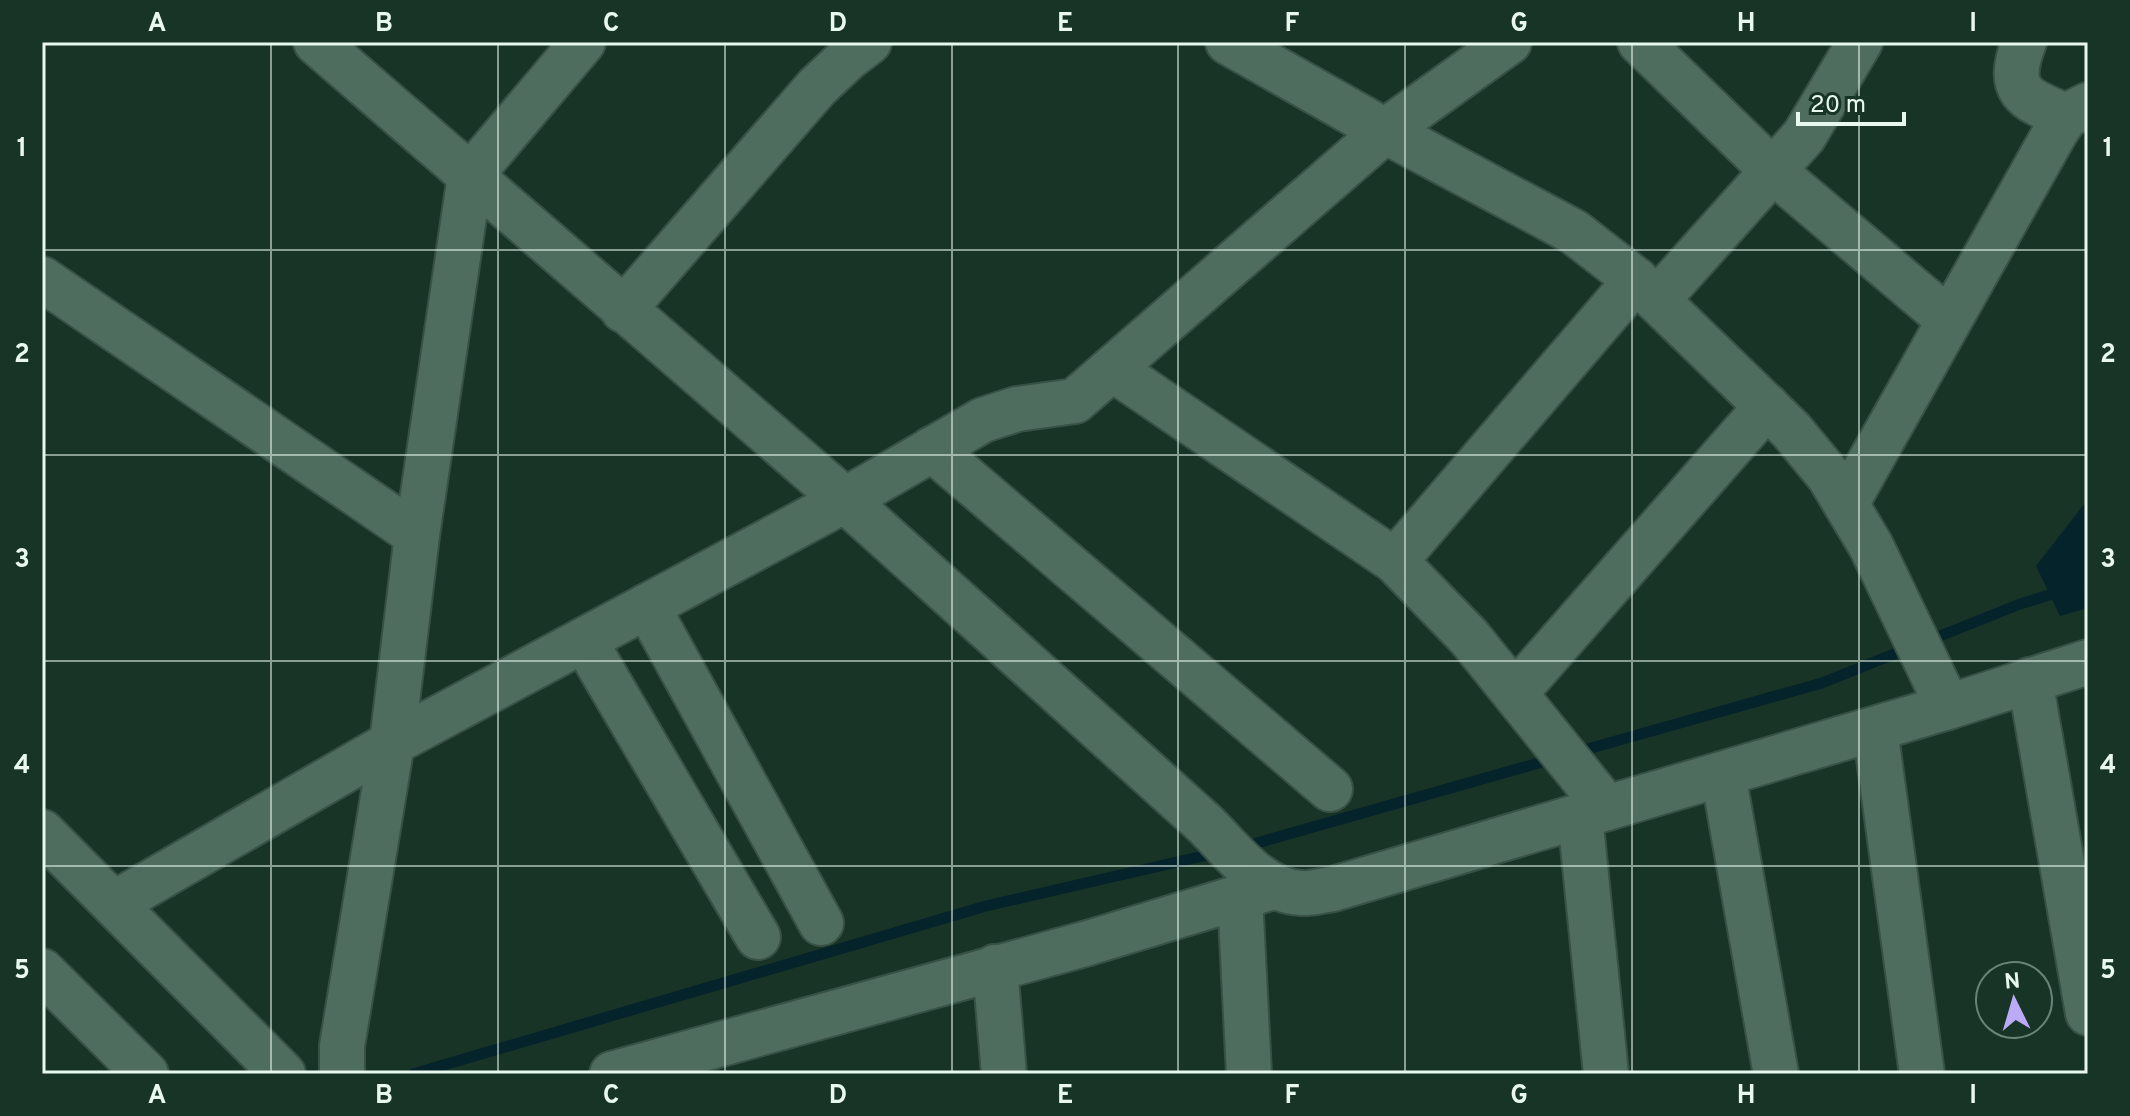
<svg xmlns="http://www.w3.org/2000/svg" width="2130" height="1116" font-family="Overpass,sans-serif">
<style>
.water{fill:#05232a}
.lines{fill:none;stroke-linecap:round;stroke-linejoin:round}
.stream{stroke:#05232a;stroke-width:11}
.minor-casing{stroke:#385146;stroke-width:48}
.minor{stroke:#4f6d5e;stroke-width:44}
.grid{fill:none;stroke:#e8f8ef;stroke-width:2;stroke-opacity:0.55}
.neatline{fill:none;stroke:#e8f8ef;stroke-width:3}
.grid-label{font-size:26px;text-anchor:middle;font-weight:bold;fill:#e8f8ef}
</style>
<rect width="100%" height="100%" fill="#183427"/>
<!-- water -->
<polygon class="water" points="2088,499 2088,608 2060,616 2036,566"/>
<g class="lines">
<!-- stream -->
<g class="stream">
<polyline points="1935,638 2020,604 2088,583"/>
<polyline points="1577,752 1822,683 1904,650"/>
<polyline points="1257,843 1556,758"/>
<polyline points="413,1074 986,906 1216,853"/>
</g>
<!-- minor casing -->
<g class="minor-casing">
<g id="minor">
<path d="M 316,42 L 845,500 L 1204,823 C 1231,849 1260,891 1301,893 C 1311,894 1323,890 1333,889 L 1948,707 L 2088,662"/>
<polyline points="1228,42 1385,131 1574,232 1636,280 1791,430 1829,476 1871,546 1948,707"/>
<polyline points="1640,42 1772,170 1949,320"/>
<path d="M 2024,42 C 2005,92 2024,99 2066,116"/>
<polyline points="42,279 417,535"/>
<polyline points="1657,300 1804,136 1860,42"/>
<polyline points="623,310 817,87 848,58 869,42"/>
<polyline points="1114,370 1395,561 1469,637 1607,808"/>
<polyline points="932,449 1330,789"/>
<polyline points="1846,504 2056,131 2066,116 2088,105"/>
<polyline points="1395,561 1636,280"/>
<polyline points="647,606 821,923"/>
<polyline points="584,640 758,937"/>
<polyline points="2030,680 2088,1013"/>
<polyline points="1516,692 1767,406"/>
<polyline points="1875,729 1922,1074"/>
<polyline points="1723,774 1776,1074"/>
<polyline points="1580,816 1606,1074"/>
<polyline points="42,832 283,1074"/>
<polyline points="1240,897 1249,1074"/>
<polyline points="115,903 392,743 845,500 983,420 1017,409 1075,401 1385,131 1509,42"/>
<polyline points="995,967 1004,1074"/>
<polyline points="42,971 146,1074"/>
<polyline points="342,1074 342,1046 392,743 417,535 470,176 583,42"/>
<polyline points="612,1074 1088,943 1273,887"/>
</g>
</g>
<!-- minor -->
<use href="#minor" class="minor"/>
</g>
<!-- grid -->
<path class="grid" d="M 271,42 L 271,1074M 498,42 L 498,1074M 725,42 L 725,1074M 952,42 L 952,1074M 1178,42 L 1178,1074M 1405,42 L 1405,1074M 1632,42 L 1632,1074M 1859,42 L 1859,1074M 42,250 L 2088,250M 42,455 L 2088,455M 42,661 L 2088,661M 42,866 L 2088,866"/>
<!-- border -->
<rect width="2130" height="1116" fill="none" stroke="#183427" stroke-width="88"/>
<!-- north arrow -->
<g transform="translate(2014 1000) rotate(355)"><circle r="38" fill="#183427" stroke="#6b8277" stroke-width="2"/>
<path d="M0-6L14 30L0 20L-14 30Z" fill="#bbaaf6"/>
<text y="-12" font-size="22" font-weight="bold" text-anchor="middle" fill="#e8f8ef">N</text>
</g>
<!-- scale -->
<path d="M1798 112v12h106v-12" fill="none" stroke="#e8f8ef" stroke-width="4"/>
<text x="1810" y="112" font-size="24" fill="#e8f8ef" stroke="#183427" stroke-width="6" paint-order="stroke">20 m</text>
<rect x="44" y="44" width="2042" height="1028" class="neatline"/>
<g class="grid-label">
<text x="157" y="31">A</text>
<text x="384" y="31">B</text>
<text x="611" y="31">C</text>
<text x="838" y="31">D</text>
<text x="1065" y="31">E</text>
<text x="1292" y="31">F</text>
<text x="1519" y="31">G</text>
<text x="1746" y="31">H</text>
<text x="1973" y="31">I</text>
<text x="22" y="156">1</text>
<text x="2108" y="156">1</text>
<text x="22" y="362">2</text>
<text x="2108" y="362">2</text>
<text x="22" y="567">3</text>
<text x="2108" y="567">3</text>
<text x="22" y="773">4</text>
<text x="2108" y="773">4</text>
<text x="22" y="978">5</text>
<text x="2108" y="978">5</text>
<text x="157" y="1103">A</text>
<text x="384" y="1103">B</text>
<text x="611" y="1103">C</text>
<text x="838" y="1103">D</text>
<text x="1065" y="1103">E</text>
<text x="1292" y="1103">F</text>
<text x="1519" y="1103">G</text>
<text x="1746" y="1103">H</text>
<text x="1973" y="1103">I</text>
</g>
</svg>
